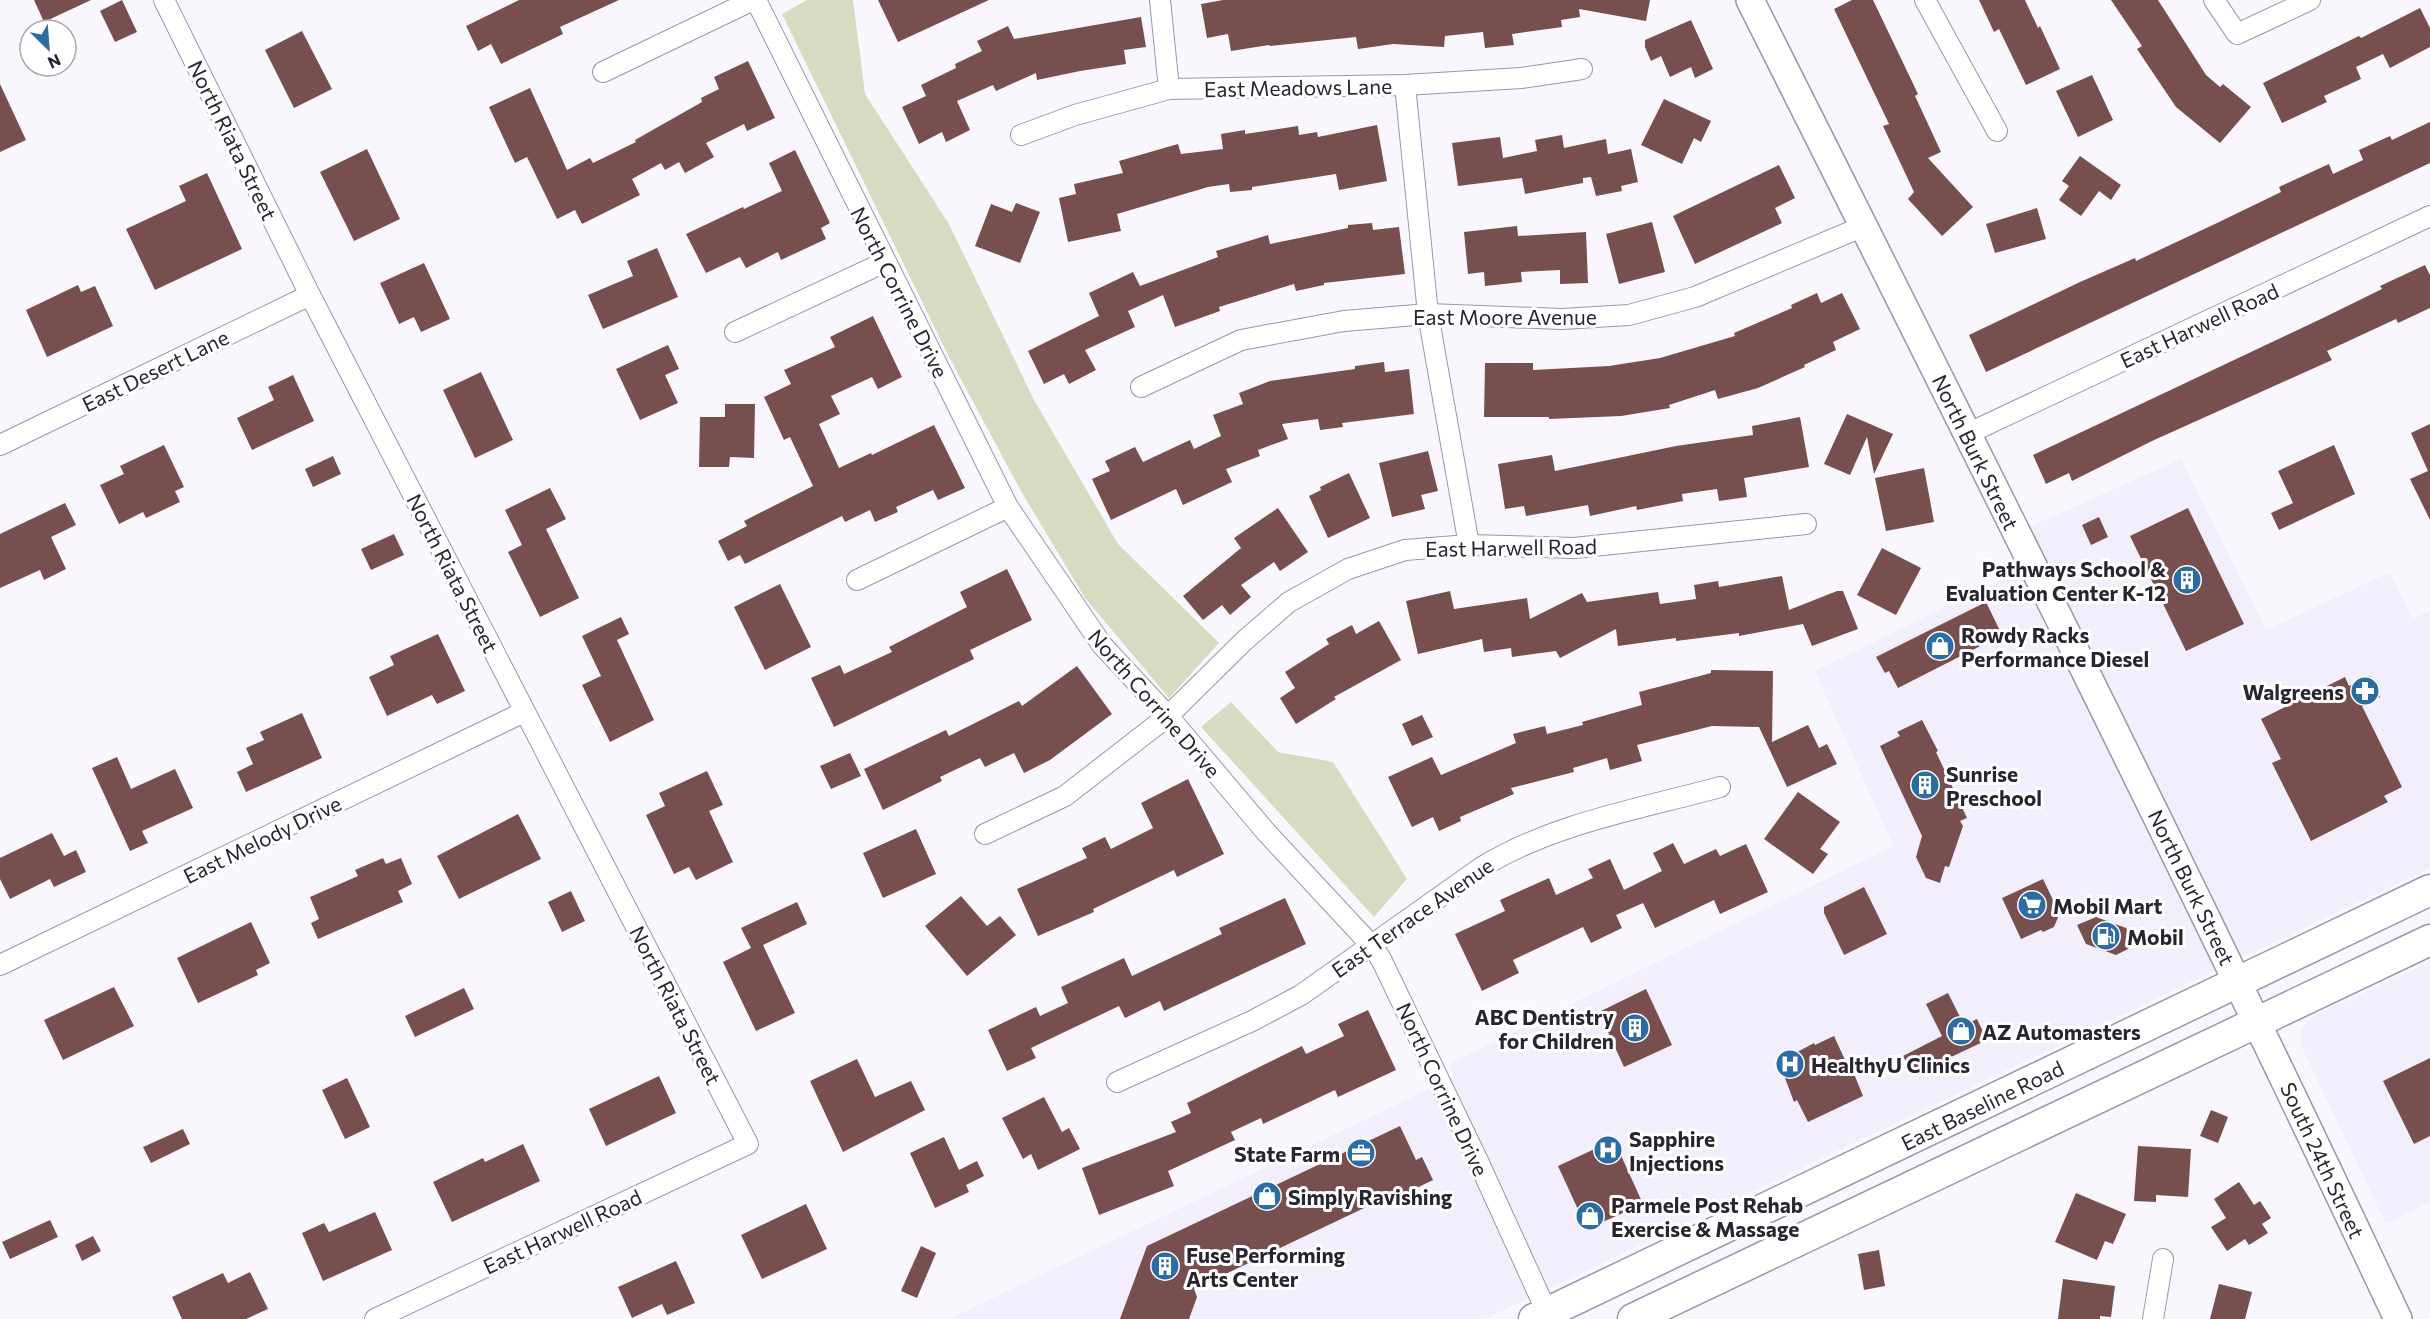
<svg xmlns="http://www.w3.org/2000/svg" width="2430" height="1319" font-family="Commissioner,sans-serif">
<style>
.built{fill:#f2eefc}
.green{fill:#d5dcc1}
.building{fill:#764f4e}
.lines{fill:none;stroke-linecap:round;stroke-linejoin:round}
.street-casing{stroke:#9c94af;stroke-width:22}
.secondary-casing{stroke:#9c94af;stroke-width:30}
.primary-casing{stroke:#9c94af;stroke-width:33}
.street{stroke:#fff;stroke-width:20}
.secondary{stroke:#fff;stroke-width:27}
.primary{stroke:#fff;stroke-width:30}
.labels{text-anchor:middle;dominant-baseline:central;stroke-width:6;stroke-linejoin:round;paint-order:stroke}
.street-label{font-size:21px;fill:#292530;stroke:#fff}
.poi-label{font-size:21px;font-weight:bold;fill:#292530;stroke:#fff;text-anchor:start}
</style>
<rect width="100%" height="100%" fill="#f9f7fd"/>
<!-- built -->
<g class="built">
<polygon points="2181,459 2266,630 2390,572 2412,619 2430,611 2430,868 1485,1319 949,1319 1454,1077 1449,1064 1893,846 1815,671 2031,565 2016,533"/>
<polygon points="2430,962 2430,1202 2386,1224 2305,1054 2301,1043 2301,1032 2308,1021 2316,1015"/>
</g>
<!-- green -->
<g class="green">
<polygon points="807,0 853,0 865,94 949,224 1034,400 1118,544 1219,643 1169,698 1085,598 1021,491 948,355 782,14"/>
<polygon points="1231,702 1278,752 1333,762 1407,879 1374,917 1201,727"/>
</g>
<!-- building -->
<g class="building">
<polygon points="34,0 91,0 44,22"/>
<polygon points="122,0 137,32 115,42 100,11"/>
<polygon points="519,0 619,0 560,27 563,34 501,64 491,44 478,51 466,26"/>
<polygon points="878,0 989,0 898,42"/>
<polygon points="1223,0 1650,0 1646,21 1579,9 1580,17 1561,20 1562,27 1512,34 1514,45 1485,48 1483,32 1445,36 1444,47 1393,44 1358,49 1356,37 1270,46 1269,45 1231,51 1228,34 1207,38 1201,4"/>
<polygon points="1852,0 1873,0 1918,94 1915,96 1941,152 1928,158 1973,207 1942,236 1908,199 1914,192 1883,126 1889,124 1834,9"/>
<polygon points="1979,0 2025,0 2038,28 2040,26 2060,69 2026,85 1999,29 1994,32"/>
<polygon points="2111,0 2158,0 2206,75 2220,87 2223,84 2251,107 2220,143 2176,107 2137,49 2142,46"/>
<polygon points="2420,8 2430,28 2430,47 2390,68 2383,54 2356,67 2361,79 2324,96 2327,102 2282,123 2263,83 2359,36 2361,38"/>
<polygon points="1141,17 1146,47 1124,50 1126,64 1080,71 1037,80 1036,73 996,91 993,85 957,101 970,130 946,142 942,132 919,144 902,107 926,96 921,85 956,68 955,64 982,51 977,41 1008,26 1014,39"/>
<polygon points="1691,20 1713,69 1695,78 1691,67 1670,77 1661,56 1651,61 1645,47 1645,40"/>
<polygon points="302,31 332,89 294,108 265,50"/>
<polygon points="748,61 775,118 747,131 744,124 706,143 714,157 685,173 679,162 665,170 661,163 632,179 640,195 582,224 575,210 557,219 527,157 515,163 489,107 530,88 567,170 590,158 593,163 636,142 635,140 702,102 701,98 719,89 714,77"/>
<polygon points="2092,75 2113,120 2078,137 2056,91"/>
<polygon points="0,84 26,140 0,152"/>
<polygon points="1664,99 1711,121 1701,142 1694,138 1682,164 1641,145"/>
<polygon points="2430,122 2430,163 1986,372 1969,335 2080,282 2135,258 2136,261 2217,223 2281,192 2279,187 2329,164 2333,174 2363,160 2359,150 2390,136 2392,140"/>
<polygon points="1377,125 1387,181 1339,190 1336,174 1252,187 1252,190 1230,192 1229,184 1208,187 1117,214 1121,231 1068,242 1059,198 1076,194 1074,184 1123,173 1119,161 1178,144 1181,154 1223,149 1221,134 1245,130 1245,134 1298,126 1299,135 1317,132 1318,137"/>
<polygon points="1562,135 1564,148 1606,139 1608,154 1631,149 1638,182 1621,186 1622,191 1596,196 1591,177 1583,178 1583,183 1525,194 1522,178 1458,186 1452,143 1500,137 1503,158 1537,151 1535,140"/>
<polygon points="367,149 400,219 354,241 320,172"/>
<polygon points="795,150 830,223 821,228 826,239 781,260 778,252 746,268 740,257 706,273 686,234 743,207 744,209 782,191 769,163"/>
<polygon points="2080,156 2121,185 2111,200 2099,191 2081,216 2059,200 2069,186 2062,181"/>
<polygon points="1779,165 1795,198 1775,208 1782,223 1695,264 1673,216"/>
<polygon points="207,173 242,249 155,290 126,229 186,201 179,186"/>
<polygon points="1016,203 1040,212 1020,263 975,246 991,204 1012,212"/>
<polygon points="2037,208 2046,239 1995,253 1986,224"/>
<polygon points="1652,222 1665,272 1619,284 1606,234"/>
<polygon points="1372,223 1373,230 1399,227 1405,274 1324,283 1324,285 1296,291 1294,284 1219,307 1220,311 1175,327 1163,295 1128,311 1135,327 1085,350 1096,370 1069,384 1064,374 1044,384 1028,351 1099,316 1089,293 1133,272 1140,286 1218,257 1216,251 1268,235 1270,244 1348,228 1348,225"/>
<polygon points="1517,226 1518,236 1586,232 1588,283 1560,284 1560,270 1521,272 1522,282 1485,286 1484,272 1468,274 1464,232"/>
<polygon points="657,248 678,297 603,329 588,295 633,276 627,261"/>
<polygon points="424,263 450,319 421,332 414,317 399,324 380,283"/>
<polygon points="2425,265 2430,275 2430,308 2398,323 2396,319 2327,351 2332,360 2152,441 2072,481 2069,473 2046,484 2033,455 2325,317 2382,289 2380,286"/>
<polygon points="78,285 81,292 95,286 113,326 47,357 26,310"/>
<polygon points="1817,293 1821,303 1842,293 1860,329 1833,342 1836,350 1804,365 1805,367 1758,388 1718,399 1715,390 1669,405 1670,408 1621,416 1549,419 1549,417 1484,417 1485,363 1533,363 1533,370 1609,366 1660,358 1735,336 1734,333 1792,308 1791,305"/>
<polygon points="873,316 902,377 878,389 872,377 831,396 840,414 819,424 839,468 871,453 872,455 934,425 965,488 938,500 933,490 896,507 898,512 875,522 870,510 845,522 842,516 745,564 740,555 728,561 718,541 747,526 744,521 813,486 790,437 784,440 764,397 791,384 784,370 835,347 830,337"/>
<polygon points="668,345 679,369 665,375 678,403 640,420 616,369"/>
<polygon points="1384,362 1385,372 1409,369 1414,414 1342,423 1343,427 1320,430 1318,419 1282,424 1288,439 1258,450 1260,456 1226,469 1232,482 1183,505 1176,489 1111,520 1092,479 1110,471 1105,461 1135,447 1143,462 1190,440 1194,449 1221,436 1213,415 1243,404 1239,393 1270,381 1355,369 1355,366"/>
<polygon points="481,372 513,440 475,458 443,390"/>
<polygon points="293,375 314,421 252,450 237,418 274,400 268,387"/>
<polygon points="725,404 755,404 754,458 730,457 729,467 699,467 700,417 725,417"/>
<polygon points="1847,414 1893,434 1874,474 1867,437 1850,475 1824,464"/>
<polygon points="1800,417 1809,467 1744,478 1747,497 1719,501 1717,489 1682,494 1683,501 1637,510 1636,506 1590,516 1588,505 1526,516 1524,506 1505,509 1498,464 1552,455 1555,471 1676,446 1753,435 1752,426"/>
<polygon points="2430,424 2430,520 2410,479 2428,471 2411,433"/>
<polygon points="164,445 184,487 175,491 180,502 146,518 143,512 119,524 100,485 124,474 120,466"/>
<polygon points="2334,445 2355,494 2279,530 2271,513 2293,503 2278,471"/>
<polygon points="1428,451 1438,491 1421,495 1425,509 1392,517 1379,463"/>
<polygon points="333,456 341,474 313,487 305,469"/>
<polygon points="1924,468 1934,522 1886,531 1875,478"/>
<polygon points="1349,473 1370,518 1328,538 1309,496 1321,490 1320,487"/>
<polygon points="550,488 566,519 546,529 579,598 540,617 508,552 522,545 505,510"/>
<polygon points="65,503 76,525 51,537 66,569 44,580 40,570 0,588 0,534"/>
<polygon points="1278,508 1308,552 1280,571 1274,562 1241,585 1251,597 1230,615 1222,605 1203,620 1183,596 1241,548 1234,538"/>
<polygon points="2188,508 2244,624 2186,651 2130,536"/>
<polygon points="2099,517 2108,537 2091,545 2082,525"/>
<polygon points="394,534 404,555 371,570 361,549"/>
<polygon points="1882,548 1921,568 1896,615 1857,595"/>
<polygon points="1007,569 1032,620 970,650 974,659 834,727 811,678 840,665 844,674 892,652 889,647 967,607 960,592"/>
<polygon points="1782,576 1789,610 1837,591 1843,591 1858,629 1812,646 1803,624 1739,636 1739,633 1676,641 1676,638 1618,646 1616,629 1560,658 1556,651 1512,657 1511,648 1484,652 1482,639 1418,654 1406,601 1450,591 1454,609 1527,598 1530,619 1582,593 1587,602 1658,592 1660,604 1696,599 1694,585 1718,581 1719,587"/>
<polygon points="780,584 811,647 765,670 734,607"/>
<polygon points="1986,602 2002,635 1898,688 1889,671 1885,673 1876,657"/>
<polygon points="621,617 629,634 617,640 654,720 610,742 582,685 601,676 582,636"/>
<polygon points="1379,621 1401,660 1334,697 1336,699 1296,724 1280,698 1295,688 1285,672 1329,644 1326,639 1352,625 1356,634"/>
<polygon points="438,634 465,691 437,704 432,695 387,716 369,677 394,665 390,656"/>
<polygon points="1077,666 1112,714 1050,760 1024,773 1014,753 985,767 980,758 940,777 942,781 883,810 864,769 946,730 949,736 1019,701 1022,706"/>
<polygon points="1711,670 1773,671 1772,742 1808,725 1819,748 1827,744 1837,764 1787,787 1759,727 1712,726 1637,745 1642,761 1610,770 1607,758 1573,768 1574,772 1511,788 1514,794 1460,817 1461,821 1439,831 1433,817 1412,827 1388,777 1432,757 1441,775 1516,743 1513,734 1545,726 1547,734 1583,725 1582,722 1642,705 1639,692 1711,673"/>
<polygon points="2370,676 2380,697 2362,706 2402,787 2384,796 2388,802 2311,841 2272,763 2281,759 2261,719 2345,677 2349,686"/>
<polygon points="302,713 322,758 246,792 237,772 253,764 246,748 264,740 260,732"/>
<polygon points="1422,715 1433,737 1412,746 1402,724"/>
<polygon points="1922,720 1938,751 1936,752 1967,818 1960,821 1963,826 1949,867 1945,866 1940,883 1926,878 1916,857 1922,836 1880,746 1900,736 1897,732"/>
<polygon points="850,753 861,776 831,789 820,766"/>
<polygon points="117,757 131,789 175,769 193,808 142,831 148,843 130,851 92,768"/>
<polygon points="707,771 723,805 709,811 733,862 696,880 689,867 674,874 646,815 665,806 659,793"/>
<polygon points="1188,779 1224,854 1177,877 1174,870 1093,909 1094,912 1038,936 1017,889 1087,858 1082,848 1105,837 1111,849 1153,828 1141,803"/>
<polygon points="1798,792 1840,822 1820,849 1828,854 1813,874 1764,839"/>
<polygon points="518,814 541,859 459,899 437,856"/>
<polygon points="916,829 936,874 883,898 863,853"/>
<polygon points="52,833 64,856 76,850 86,872 54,887 50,879 10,899 0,879 0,858"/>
<polygon points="1673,843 1684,864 1716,849 1720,856 1746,844 1768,892 1720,914 1714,900 1655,928 1643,903 1616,915 1622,928 1591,943 1583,927 1513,960 1519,973 1482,991 1455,934 1505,911 1500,900 1549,878 1556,895 1593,878 1588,869 1610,859 1624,890 1662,871 1653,853"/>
<polygon points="383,858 386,864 401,858 412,884 398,891 403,902 318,939 311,923 319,919 310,897 358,876 355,870"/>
<polygon points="2043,879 2053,900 2056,898 2061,910 2054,927 2043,932 2041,930 2021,939 2002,898"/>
<polygon points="1864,887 1887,934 1844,955 1824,913 1824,907"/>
<polygon points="571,891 585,921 562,932 548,902"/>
<polygon points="961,896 987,926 1000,916 1016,935 967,976 925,926"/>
<polygon points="1285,898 1306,944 1164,1011 1160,1001 1125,1018 1119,1006 1031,1048 1036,1058 1007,1071 988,1030 1036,1007 1040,1016 1068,1003 1061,987 1124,958 1132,976 1222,934 1219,928"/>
<polygon points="797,902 807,924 763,945 795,1013 756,1031 723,962 751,948 741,928"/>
<polygon points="2096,917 2126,928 2132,938 2128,949 2116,955 2086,944 2077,925"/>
<polygon points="251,922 270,963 256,970 258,975 198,1003 177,958"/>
<polygon points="114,987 134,1026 63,1060 44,1020"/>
<polygon points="464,988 474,1009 415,1037 405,1016"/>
<polygon points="1646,989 1672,1045 1624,1067 1599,1012"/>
<polygon points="1948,993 1964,1025 1977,1019 1987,1040 1913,1075 1903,1056 1942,1036 1926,1004"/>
<polygon points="1368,1010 1396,1070 1338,1097 1335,1090 1263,1124 1261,1118 1231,1132 1235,1140 1168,1171 1174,1186 1099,1215 1082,1168 1176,1132 1171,1122 1191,1113 1187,1103 1302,1046 1306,1054 1344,1036 1338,1024"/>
<polygon points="1834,1036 1845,1060 1848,1059 1863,1096 1808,1122 1797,1100 1794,1102 1779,1062 1814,1043 1815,1045"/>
<polygon points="2430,1058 2430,1136 2414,1144 2383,1081"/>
<polygon points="857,1059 875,1097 911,1081 925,1110 843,1152 810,1081"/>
<polygon points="659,1076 676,1113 606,1146 589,1109"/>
<polygon points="347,1078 370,1127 345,1139 322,1090"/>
<polygon points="1044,1097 1062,1132 1069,1128 1080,1149 1038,1170 1031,1154 1023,1159 1002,1118"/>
<polygon points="2211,1110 2228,1117 2218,1143 2200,1136"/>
<polygon points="1400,1126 1416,1160 1422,1157 1433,1180 1404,1194 1402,1190 1194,1289 1197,1297 1189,1319 1120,1319 1147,1246"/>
<polygon points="183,1129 190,1144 151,1163 143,1147"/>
<polygon points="944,1137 959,1170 977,1161 984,1176 966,1185 969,1192 935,1208 910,1153"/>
<polygon points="1614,1140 1643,1204 1587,1229 1558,1166"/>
<polygon points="523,1144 540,1181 452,1222 433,1182 483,1158 485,1162"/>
<polygon points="2138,1146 2191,1149 2188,1197 2156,1195 2156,1202 2134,1201"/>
<polygon points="2239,1182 2254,1205 2260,1201 2271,1218 2262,1224 2268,1233 2249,1245 2245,1239 2227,1251 2211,1227 2226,1218 2214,1199"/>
<polygon points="2076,1193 2126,1214 2113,1244 2105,1241 2097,1260 2055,1242"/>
<polygon points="806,1204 827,1249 762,1279 741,1235"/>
<polygon points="375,1212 392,1250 323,1281 302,1233 324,1223 329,1232"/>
<polygon points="50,1220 58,1237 10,1259 2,1242"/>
<polygon points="93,1236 101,1251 82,1261 75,1245"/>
<polygon points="921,1246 936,1253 917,1298 901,1291"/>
<polygon points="1879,1250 1885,1286 1864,1290 1858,1254"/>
<polygon points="676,1261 695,1303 667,1315 662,1304 632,1318 618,1287"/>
<polygon points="250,1272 268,1309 246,1319 182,1319 172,1297 223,1273 228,1283"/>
<polygon points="2063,1279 2115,1286 2111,1317 2100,1316 2100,1319 2058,1319"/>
<polygon points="2219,1284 2252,1292 2245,1319 2210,1319"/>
</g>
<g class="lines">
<!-- street casing -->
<g class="street-casing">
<g id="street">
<polyline points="164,0 310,295 748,1144 375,1319"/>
<polyline points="756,0 1008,507 1102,645 1168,716 1266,832 1372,946 1381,959 1479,1163 1550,1319"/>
<polyline points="1160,0 1169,89"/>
<polyline points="1925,0 1997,131"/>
<polyline points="2214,0 2237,34 2310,0"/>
<polyline points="603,72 753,0"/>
<polyline points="1405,85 1428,314 1469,545"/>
<polyline points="1021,135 1075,115 1169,89 1405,85 1521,78 1582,69"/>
<polyline points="735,332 885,262"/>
<polyline points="1141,387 1241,340 1344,321 1428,314 1562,319 1629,315 1695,297 1864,226"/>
<polyline points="1967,434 2430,216"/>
<polyline points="0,445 310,295"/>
<polyline points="857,580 1008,507"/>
<polyline points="985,834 1065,796 1168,716 1244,641 1289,602 1348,569 1405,550 1469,545 1574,548 1806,524"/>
<polyline points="0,965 524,712"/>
<path d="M 1117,1082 L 1252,1021 L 1301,995 L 1482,867 C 1554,823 1640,809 1720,787"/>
<polyline points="2153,1319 2163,1259"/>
</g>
</g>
<!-- secondary casing -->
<g class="secondary-casing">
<path id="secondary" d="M 1750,0 C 1970,438 2190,876 2398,1319"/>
</g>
<!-- primary casing -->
<g class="primary-casing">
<g id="primary">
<polyline points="1534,1319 2430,890"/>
<polyline points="1633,1319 2430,940"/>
</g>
</g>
<!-- street -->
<use href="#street" class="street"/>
<!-- secondary -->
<use href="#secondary" class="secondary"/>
<!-- primary -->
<use href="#primary" class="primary"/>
</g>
<!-- icons -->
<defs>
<g id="building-disc" transform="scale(1.5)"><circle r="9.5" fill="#2d6ca3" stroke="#fff"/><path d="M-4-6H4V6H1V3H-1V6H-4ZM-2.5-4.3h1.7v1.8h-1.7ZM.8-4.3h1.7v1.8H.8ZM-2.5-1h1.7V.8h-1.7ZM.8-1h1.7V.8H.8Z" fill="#fff"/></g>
<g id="shop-disc" transform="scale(1.5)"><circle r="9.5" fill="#2d6ca3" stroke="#fff"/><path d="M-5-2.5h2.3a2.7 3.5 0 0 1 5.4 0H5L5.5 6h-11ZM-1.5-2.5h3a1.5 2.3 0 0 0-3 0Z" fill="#fff"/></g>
<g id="pharmacy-disc" transform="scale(1.5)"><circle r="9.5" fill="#2d6ca3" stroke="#fff"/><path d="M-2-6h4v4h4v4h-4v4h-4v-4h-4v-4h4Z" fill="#fff"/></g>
<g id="supermarket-disc" transform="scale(1.5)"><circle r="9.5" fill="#2d6ca3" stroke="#fff"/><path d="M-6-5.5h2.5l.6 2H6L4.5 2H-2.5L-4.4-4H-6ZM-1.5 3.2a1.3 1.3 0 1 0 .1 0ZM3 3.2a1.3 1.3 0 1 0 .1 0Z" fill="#fff"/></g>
<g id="fuel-disc" transform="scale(1.5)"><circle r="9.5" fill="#2d6ca3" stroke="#fff"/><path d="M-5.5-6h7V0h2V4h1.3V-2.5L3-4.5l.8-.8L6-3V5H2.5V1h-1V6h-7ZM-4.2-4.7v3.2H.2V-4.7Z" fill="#fff"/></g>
<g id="hospital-disc" transform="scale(1.5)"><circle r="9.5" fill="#2d6ca3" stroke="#fff"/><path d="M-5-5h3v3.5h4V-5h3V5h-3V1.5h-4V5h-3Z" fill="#fff"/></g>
<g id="office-disc" transform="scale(1.5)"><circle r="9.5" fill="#2d6ca3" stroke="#fff"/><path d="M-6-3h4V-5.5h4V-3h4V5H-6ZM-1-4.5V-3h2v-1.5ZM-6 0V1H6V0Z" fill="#fff"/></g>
</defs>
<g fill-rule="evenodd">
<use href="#building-disc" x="2187" y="580"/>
<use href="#shop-disc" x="1940" y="646"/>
<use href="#pharmacy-disc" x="2365" y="691"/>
<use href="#building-disc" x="1925" y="785"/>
<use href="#supermarket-disc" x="2032" y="905"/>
<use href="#fuel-disc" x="2106" y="936"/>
<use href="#building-disc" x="1635" y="1028"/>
<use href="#shop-disc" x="1961" y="1031"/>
<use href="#hospital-disc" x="1790" y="1064"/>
<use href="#hospital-disc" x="1608" y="1150"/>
<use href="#office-disc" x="1361" y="1153"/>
<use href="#shop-disc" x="1267" y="1196"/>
<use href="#shop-disc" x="1590" y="1216"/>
<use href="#building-disc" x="1165" y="1266"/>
</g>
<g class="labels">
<!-- street labels -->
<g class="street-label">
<text transform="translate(1298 87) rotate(-1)">East Meadows Lane</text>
<text transform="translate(233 140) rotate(64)">North Riata Street</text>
<text transform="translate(900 292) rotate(63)">North Corrine Drive</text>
<text x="1505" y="316">East Moore Avenue</text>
<text transform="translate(2199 325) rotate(-25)">East Harwell Road</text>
<text transform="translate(155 370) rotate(-26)">East Desert Lane</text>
<text transform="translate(1976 452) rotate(64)">North Burk Street</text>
<text transform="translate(1511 547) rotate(-1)">East Harwell Road</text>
<text transform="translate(453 573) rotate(63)">North Riata Street</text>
<text transform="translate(1155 703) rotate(49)">North Corrine Drive</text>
<text transform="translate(262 839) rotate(-26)">East Melody Drive</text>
<text transform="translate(2192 887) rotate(64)">North Burk Street</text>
<text transform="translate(1412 917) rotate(-35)">East Terrace Avenue</text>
<text transform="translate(676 1005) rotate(63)">North Riata Street</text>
<text transform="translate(1443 1089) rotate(65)">North Corrine Drive</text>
<text transform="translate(1982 1105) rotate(-26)">East Baseline Road</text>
<text transform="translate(2323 1160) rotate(65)">South 24th Street</text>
<text transform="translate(562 1231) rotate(-25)">East Harwell Road</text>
</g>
<!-- poi labels -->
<g class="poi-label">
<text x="2166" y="568" text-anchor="end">Pathways School &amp;<tspan x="2166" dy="24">Evaluation Center K-12</tspan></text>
<text x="1961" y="634">Rowdy Racks<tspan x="1961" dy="24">Performance Diesel</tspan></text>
<text x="2344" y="691" text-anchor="end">Walgreens</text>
<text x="1946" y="773">Sunrise<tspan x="1946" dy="24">Preschool</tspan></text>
<text x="2053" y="905">Mobil Mart</text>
<text x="2127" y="936">Mobil</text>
<text x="1614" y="1016" text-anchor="end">ABC Dentistry<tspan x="1614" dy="24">for Children</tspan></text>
<text x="1982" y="1031">AZ Automasters</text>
<text x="1811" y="1064">HealthyU Clinics</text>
<text x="1629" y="1138">Sapphire<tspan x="1629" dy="24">Injections</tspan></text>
<text x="1340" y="1153" text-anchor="end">State Farm</text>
<text x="1288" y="1196">Simply Ravishing</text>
<text x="1611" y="1204">Parmele Post Rehab<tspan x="1611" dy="24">Exercise &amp; Massage</tspan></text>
<text x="1186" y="1254">Fuse Performing<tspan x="1186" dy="24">Arts Center</tspan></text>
</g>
</g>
<!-- north arrow -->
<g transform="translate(48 48) rotate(155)"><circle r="28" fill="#ffffff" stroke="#a9a8ac" stroke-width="1.5"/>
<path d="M0-4.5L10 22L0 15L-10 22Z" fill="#2d6ca3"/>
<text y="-9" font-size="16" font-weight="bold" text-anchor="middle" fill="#292530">N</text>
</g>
</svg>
